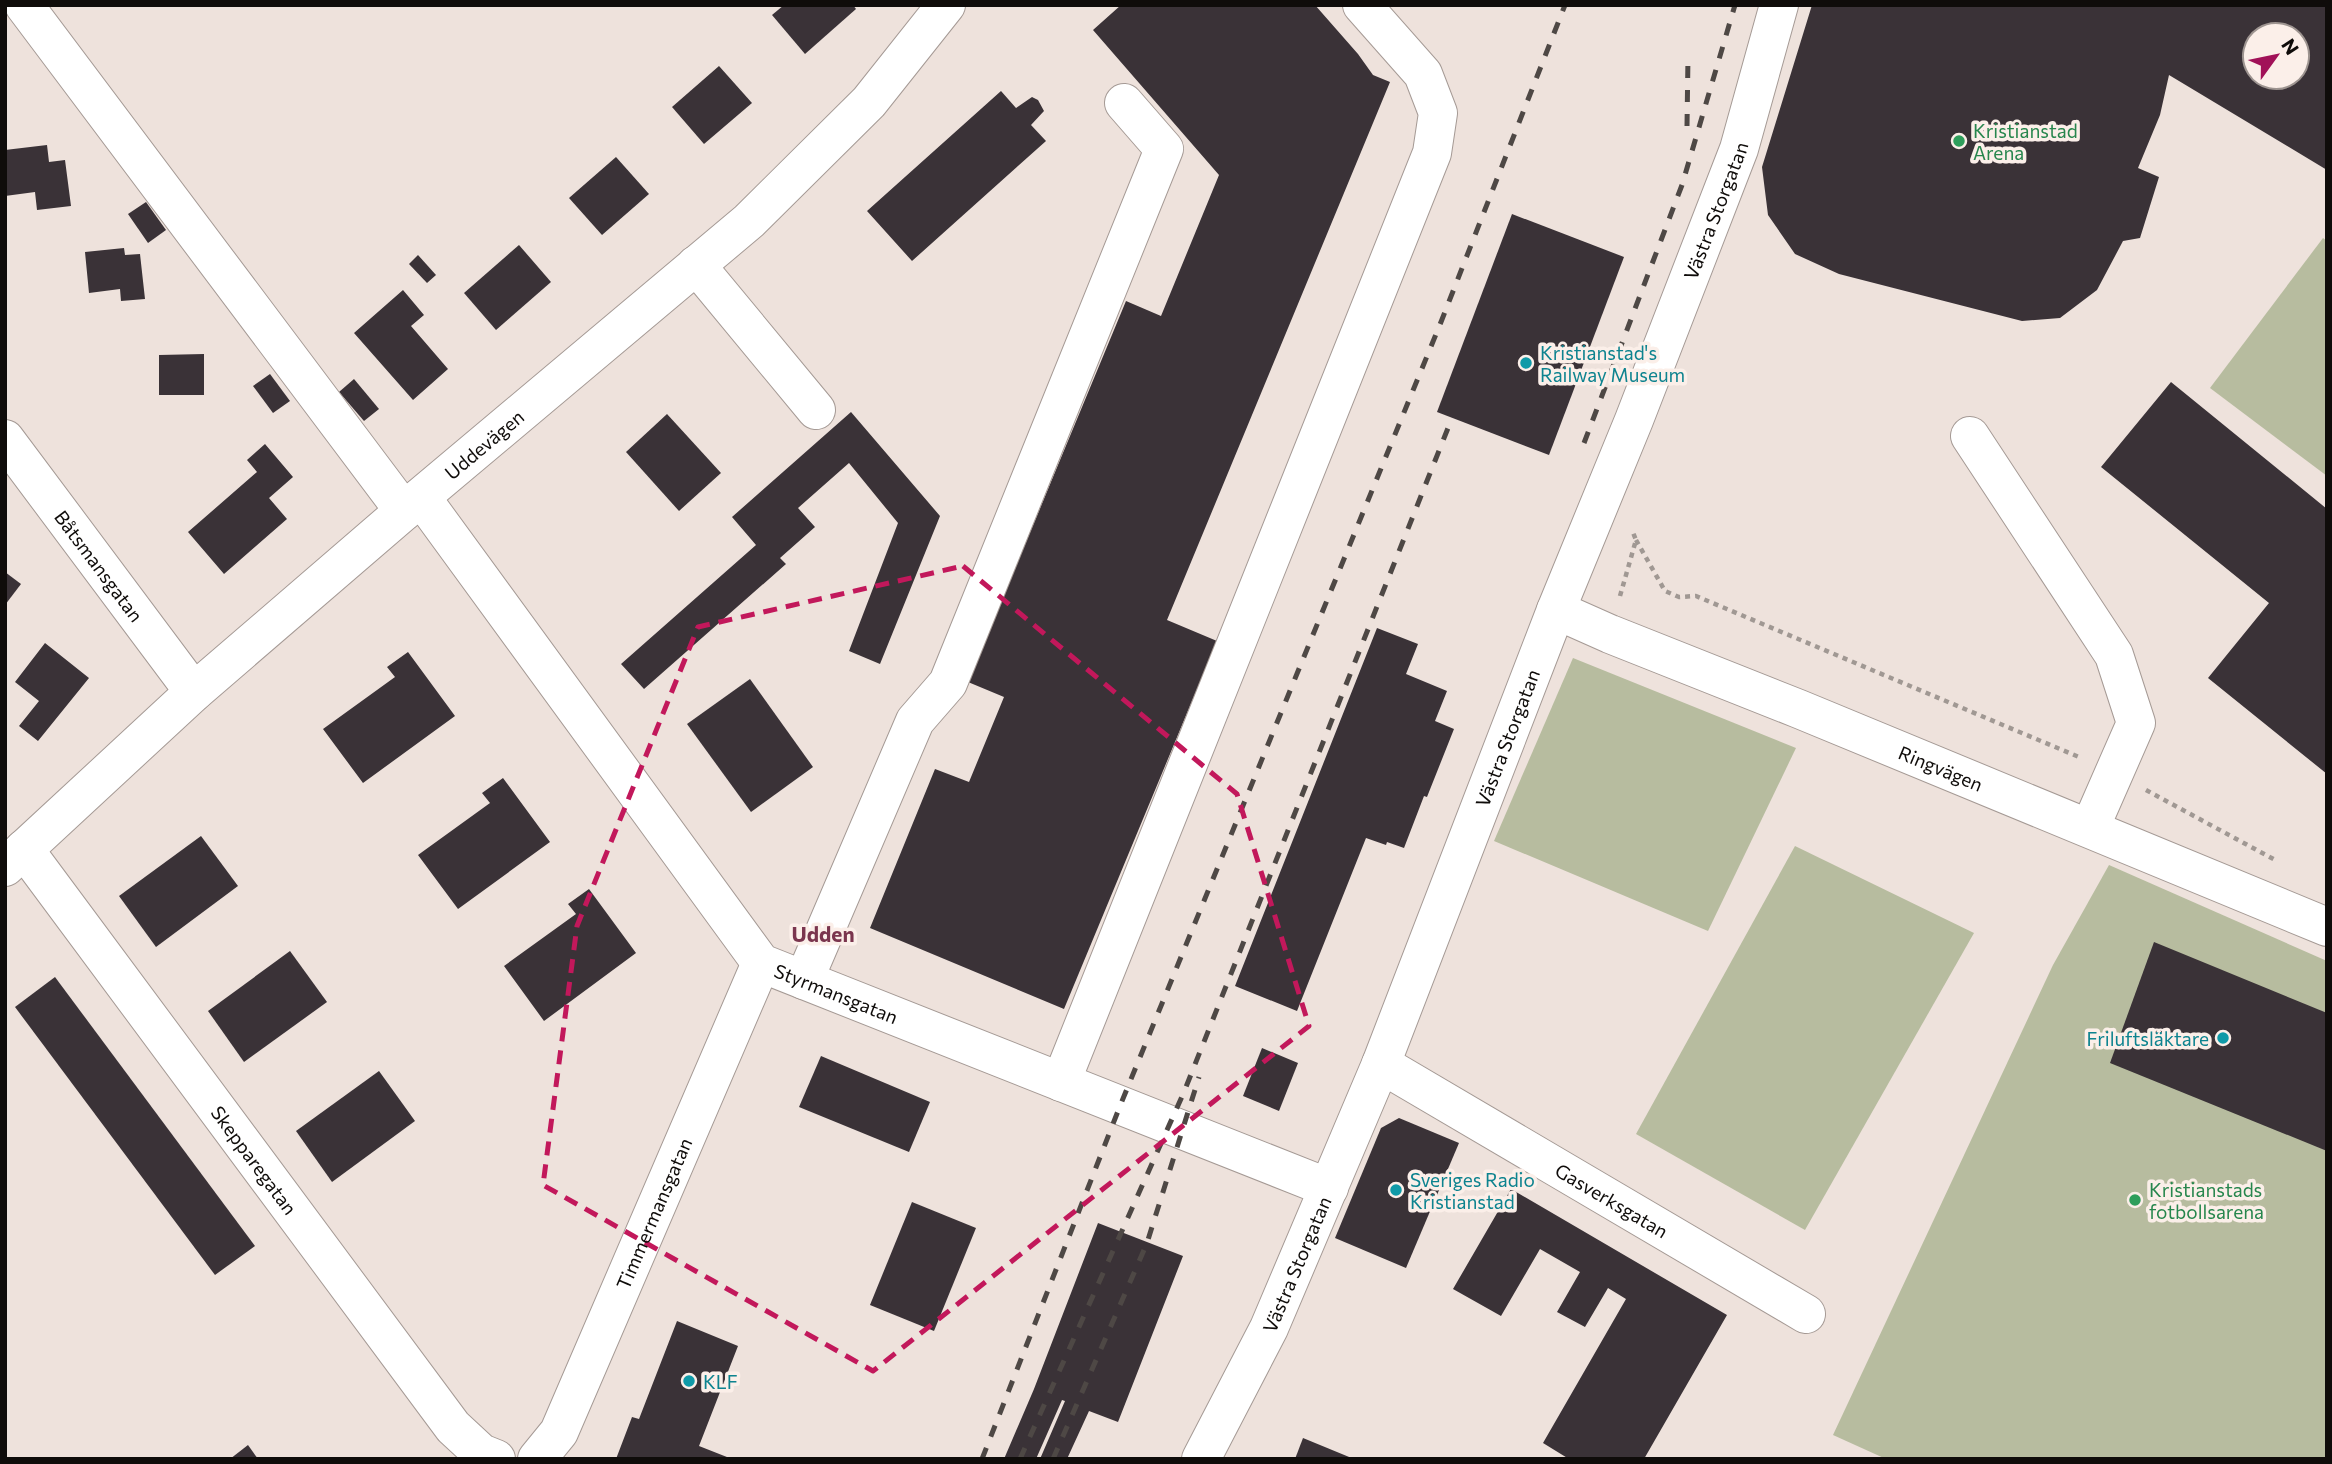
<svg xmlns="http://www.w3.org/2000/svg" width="2332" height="1464" font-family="Commissioner,sans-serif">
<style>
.green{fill:#b7bc9f}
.building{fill:#3a3237;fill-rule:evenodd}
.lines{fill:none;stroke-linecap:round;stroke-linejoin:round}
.minor-casing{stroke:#a59a95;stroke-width:40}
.path{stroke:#a09893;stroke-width:4.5;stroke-dasharray:5 5;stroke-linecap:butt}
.minor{stroke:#fff;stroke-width:38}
.rail{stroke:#4e4845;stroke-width:5;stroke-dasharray:12 12;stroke-linecap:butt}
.marked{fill:none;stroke:#c2185b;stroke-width:5;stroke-dasharray:14 9;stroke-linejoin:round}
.leisure-dot{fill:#2e9e5b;stroke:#fbefe9;stroke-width:2.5}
.culture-dot{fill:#0f9aa8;stroke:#fbefe9;stroke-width:2.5}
.labels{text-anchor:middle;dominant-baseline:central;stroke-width:7;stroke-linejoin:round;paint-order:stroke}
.leisure-label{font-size:19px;fill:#27864d;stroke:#fbefe9;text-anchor:start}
.street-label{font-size:19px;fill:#0f0c0a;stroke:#fbefe9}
.culture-label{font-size:19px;fill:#0d838f;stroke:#fbefe9;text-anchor:start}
.neighbourhood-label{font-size:21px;font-weight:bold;fill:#7a354e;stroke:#fbefe9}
</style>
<rect width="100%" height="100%" fill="#eee2dc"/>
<!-- green -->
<g class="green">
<polygon points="2323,238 2327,241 2327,476 2210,388"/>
<polygon points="1573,658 1796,748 1708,931 1494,841"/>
<polygon points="1795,846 1974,933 1805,1230 1636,1134"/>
<polygon points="2109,865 2327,961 2327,1459 1886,1459 1833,1435 2053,965"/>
</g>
<!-- building -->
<g class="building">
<polygon points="784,5 853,5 856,9 805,54 772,15"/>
<polygon points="1121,5 1315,5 1358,54 1373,75 1390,82 1167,620 1217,641 1064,1009 870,928 935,769 969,782 1004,697 968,682 1126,301 1161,316 1219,175 1093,30"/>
<path d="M 1812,5 L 2327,5 L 2327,170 L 2169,75 L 2160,115 L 2138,168 L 2159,177 L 2140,238 L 2123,241 L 2097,290 L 2060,318 L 2022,321 L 1839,274 L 1795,254 L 1768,215 L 1762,167 ZM 2255,35 L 2297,35 L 2297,77 L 2255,77 Z"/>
<polygon points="719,66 752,103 704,144 672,107"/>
<polygon points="1001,91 1016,108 1032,97 1038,100 1044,111 1031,125 1046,141 912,261 867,211"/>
<polygon points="47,145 49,162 65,160 71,206 37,210 35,192 5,196 5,150"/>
<polygon points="616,157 649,194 602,235 569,198"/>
<polygon points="146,202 166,230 148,243 128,214"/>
<polygon points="1512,214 1624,257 1549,455 1437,412"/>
<polygon points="519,245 551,282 496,330 464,293"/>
<polygon points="124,248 125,255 140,254 145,299 121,301 120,289 89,293 85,252"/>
<polygon points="418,255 436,275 427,283 409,264"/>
<polygon points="403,290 424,315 411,326 448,369 413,400 354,333"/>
<polygon points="204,354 204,395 159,395 159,355"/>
<polygon points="270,374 290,401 273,413 253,386"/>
<polygon points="354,379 379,409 364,421 339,392"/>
<polygon points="2171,382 2327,509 2327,774 2208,678 2269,603 2101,467"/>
<polygon points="851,412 940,516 880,664 849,651 898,523 849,463 798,508 815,527 780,558 786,564 644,689 621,664 756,545 732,517"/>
<polygon points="667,414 721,473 679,511 626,452"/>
<polygon points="265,444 293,477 269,498 287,519 224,574 188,532 257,472 247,460"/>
<polygon points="5,572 21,584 5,605"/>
<polygon points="1377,628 1418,644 1406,674 1447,691 1435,721 1454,729 1427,797 1424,796 1404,848 1387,842 1386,845 1366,838 1297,1011 1235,986"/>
<polygon points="45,643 89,678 38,741 19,726 39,701 15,682"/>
<polygon points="408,652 455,716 363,783 323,729 395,677 387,667"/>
<polygon points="750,679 813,767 751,812 687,724"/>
<polygon points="503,778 550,842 458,909 418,855 490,803 482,793"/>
<polygon points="201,836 238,886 156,947 119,896"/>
<polygon points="589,889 636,953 544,1021 504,966 576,914 568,904"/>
<polygon points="2154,942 2327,1013 2327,1151 2110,1063"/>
<polygon points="290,951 327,1002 244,1062 208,1011"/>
<polygon points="55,977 255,1246 215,1275 15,1007"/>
<polygon points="1262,1048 1298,1063 1279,1111 1243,1096"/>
<polygon points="821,1056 930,1102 909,1152 799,1107"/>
<polygon points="379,1071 415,1121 332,1182 296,1131"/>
<polygon points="1399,1118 1459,1143 1406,1268 1335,1238 1381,1128"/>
<polygon points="1511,1189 1727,1315 1644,1459 1569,1459 1543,1443 1626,1299 1608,1288 1585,1327 1557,1312 1580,1272 1540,1249 1501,1316 1453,1289"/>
<polygon points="912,1202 976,1228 934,1331 870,1305"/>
<polygon points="1098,1223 1183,1256 1118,1422 1089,1411 1067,1459 1040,1459 1065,1401 1062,1400 1036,1459 1004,1459 1034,1389"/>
<polygon points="677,1321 738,1346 699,1446 732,1459 616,1459 632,1417 639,1419"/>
<polygon points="1303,1438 1354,1459 1295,1459"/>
<polygon points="248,1445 258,1459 230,1459"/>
</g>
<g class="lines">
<!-- minor casing -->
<g class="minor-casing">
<g id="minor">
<polyline points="24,5 404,511"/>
<polyline points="696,265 816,410"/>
<polyline points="1970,436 2114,655 2136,723 2090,828"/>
<path id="s1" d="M 5,439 L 194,692"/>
<path id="s2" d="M 421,497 L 761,963 L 1329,1188"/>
<path id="s3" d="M 1556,610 L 1610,634 L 1799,709 L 2327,927"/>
<path id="s4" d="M 24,849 L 453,1427 L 481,1453 L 496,1459"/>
<path id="s5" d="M 5,867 L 194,692 L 404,511 L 749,221 L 869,102 L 946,5"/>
<polyline points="804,980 915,721 948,683 1164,149 1124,103"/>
<path id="s6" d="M 1381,1064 L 1806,1314"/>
<polyline points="1061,1082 1432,153 1438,113 1423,74 1362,5"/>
<path id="s7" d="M 537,1459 L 559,1432 L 761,963"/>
<path id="s8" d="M 1201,1459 L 1269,1328 L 1381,1064 L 1556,610 L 1634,420 L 1739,149 L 1779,5"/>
</g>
</g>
<!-- path -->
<g class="path">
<polyline points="1636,540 1665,591 1679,597 1696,596 2079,757"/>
<polyline points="1620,596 1636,540 1632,530"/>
<polyline points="2146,790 2277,861"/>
</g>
<!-- minor -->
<use href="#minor" class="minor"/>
<!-- rail -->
<g class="rail">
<polyline points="1687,126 1688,56"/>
<polyline points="1584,443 1682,185 1735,5"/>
<polyline points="982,1459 1120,1106 1441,322 1565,5"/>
<polyline points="1020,1459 1184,1092 1452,418"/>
<polyline points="1053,1459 1147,1243 1199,1077"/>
</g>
</g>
<!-- marked area -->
<path class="marked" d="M 963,566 L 1237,794 L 1309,1026 L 873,1371 L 543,1185 L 577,926 L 698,627 Z"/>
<!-- markers -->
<g class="leisure-dot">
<circle cx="1959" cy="141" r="7"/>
<circle cx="2135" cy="1200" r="7"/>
</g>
<g class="culture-dot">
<circle cx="1526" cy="363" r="7"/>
<circle cx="2223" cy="1038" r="7"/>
<circle cx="1396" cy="1190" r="7"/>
<circle cx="689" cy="1381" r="7"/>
</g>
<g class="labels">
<!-- leisure labels -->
<g class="leisure-label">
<text x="1973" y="130">Kristianstad<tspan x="1973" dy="22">Arena</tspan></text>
<text x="2149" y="1189">Kristianstads<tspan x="2149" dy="22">fotbollsarena</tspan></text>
</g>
<!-- street labels -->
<g class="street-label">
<text stroke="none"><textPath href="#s8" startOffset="1351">Västra Storgatan</textPath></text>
<text stroke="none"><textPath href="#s5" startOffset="639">Uddevägen</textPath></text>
<text stroke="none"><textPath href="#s1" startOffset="158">Båtsmansgatan</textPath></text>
<text stroke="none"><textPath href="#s8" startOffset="784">Västra Storgatan</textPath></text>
<text stroke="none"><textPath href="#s3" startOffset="416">Ringvägen</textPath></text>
<text stroke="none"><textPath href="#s2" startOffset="658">Styrmansgatan</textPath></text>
<text stroke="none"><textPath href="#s4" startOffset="387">Skepparegatan</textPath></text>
<text stroke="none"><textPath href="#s6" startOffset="268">Gasverksgatan</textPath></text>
<text stroke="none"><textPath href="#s7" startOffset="273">Timmermansgatan</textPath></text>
<text stroke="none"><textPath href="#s8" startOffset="217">Västra Storgatan</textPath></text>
</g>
<!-- culture labels -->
<g class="culture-label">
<text x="1540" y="352">Kristianstad's<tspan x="1540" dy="22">Railway Museum</tspan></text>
<text x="2209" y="1038" text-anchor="end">Friluftsläktare</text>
<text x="1410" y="1179">Sveriges Radio<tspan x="1410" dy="22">Kristianstad</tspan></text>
<text x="703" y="1381">KLF</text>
</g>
<!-- neighbourhood labels -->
<g class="neighbourhood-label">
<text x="823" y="933">Udden</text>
</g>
</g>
<!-- border -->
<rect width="2332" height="1464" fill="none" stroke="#0f0c0a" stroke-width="14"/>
<!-- north arrow -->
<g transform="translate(2276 56) rotate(57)"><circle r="33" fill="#fbefe9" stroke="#9d9490" stroke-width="2"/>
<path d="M0-5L12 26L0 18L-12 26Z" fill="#a11158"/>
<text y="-10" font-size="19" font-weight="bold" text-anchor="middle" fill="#0f0c0a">N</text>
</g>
</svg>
